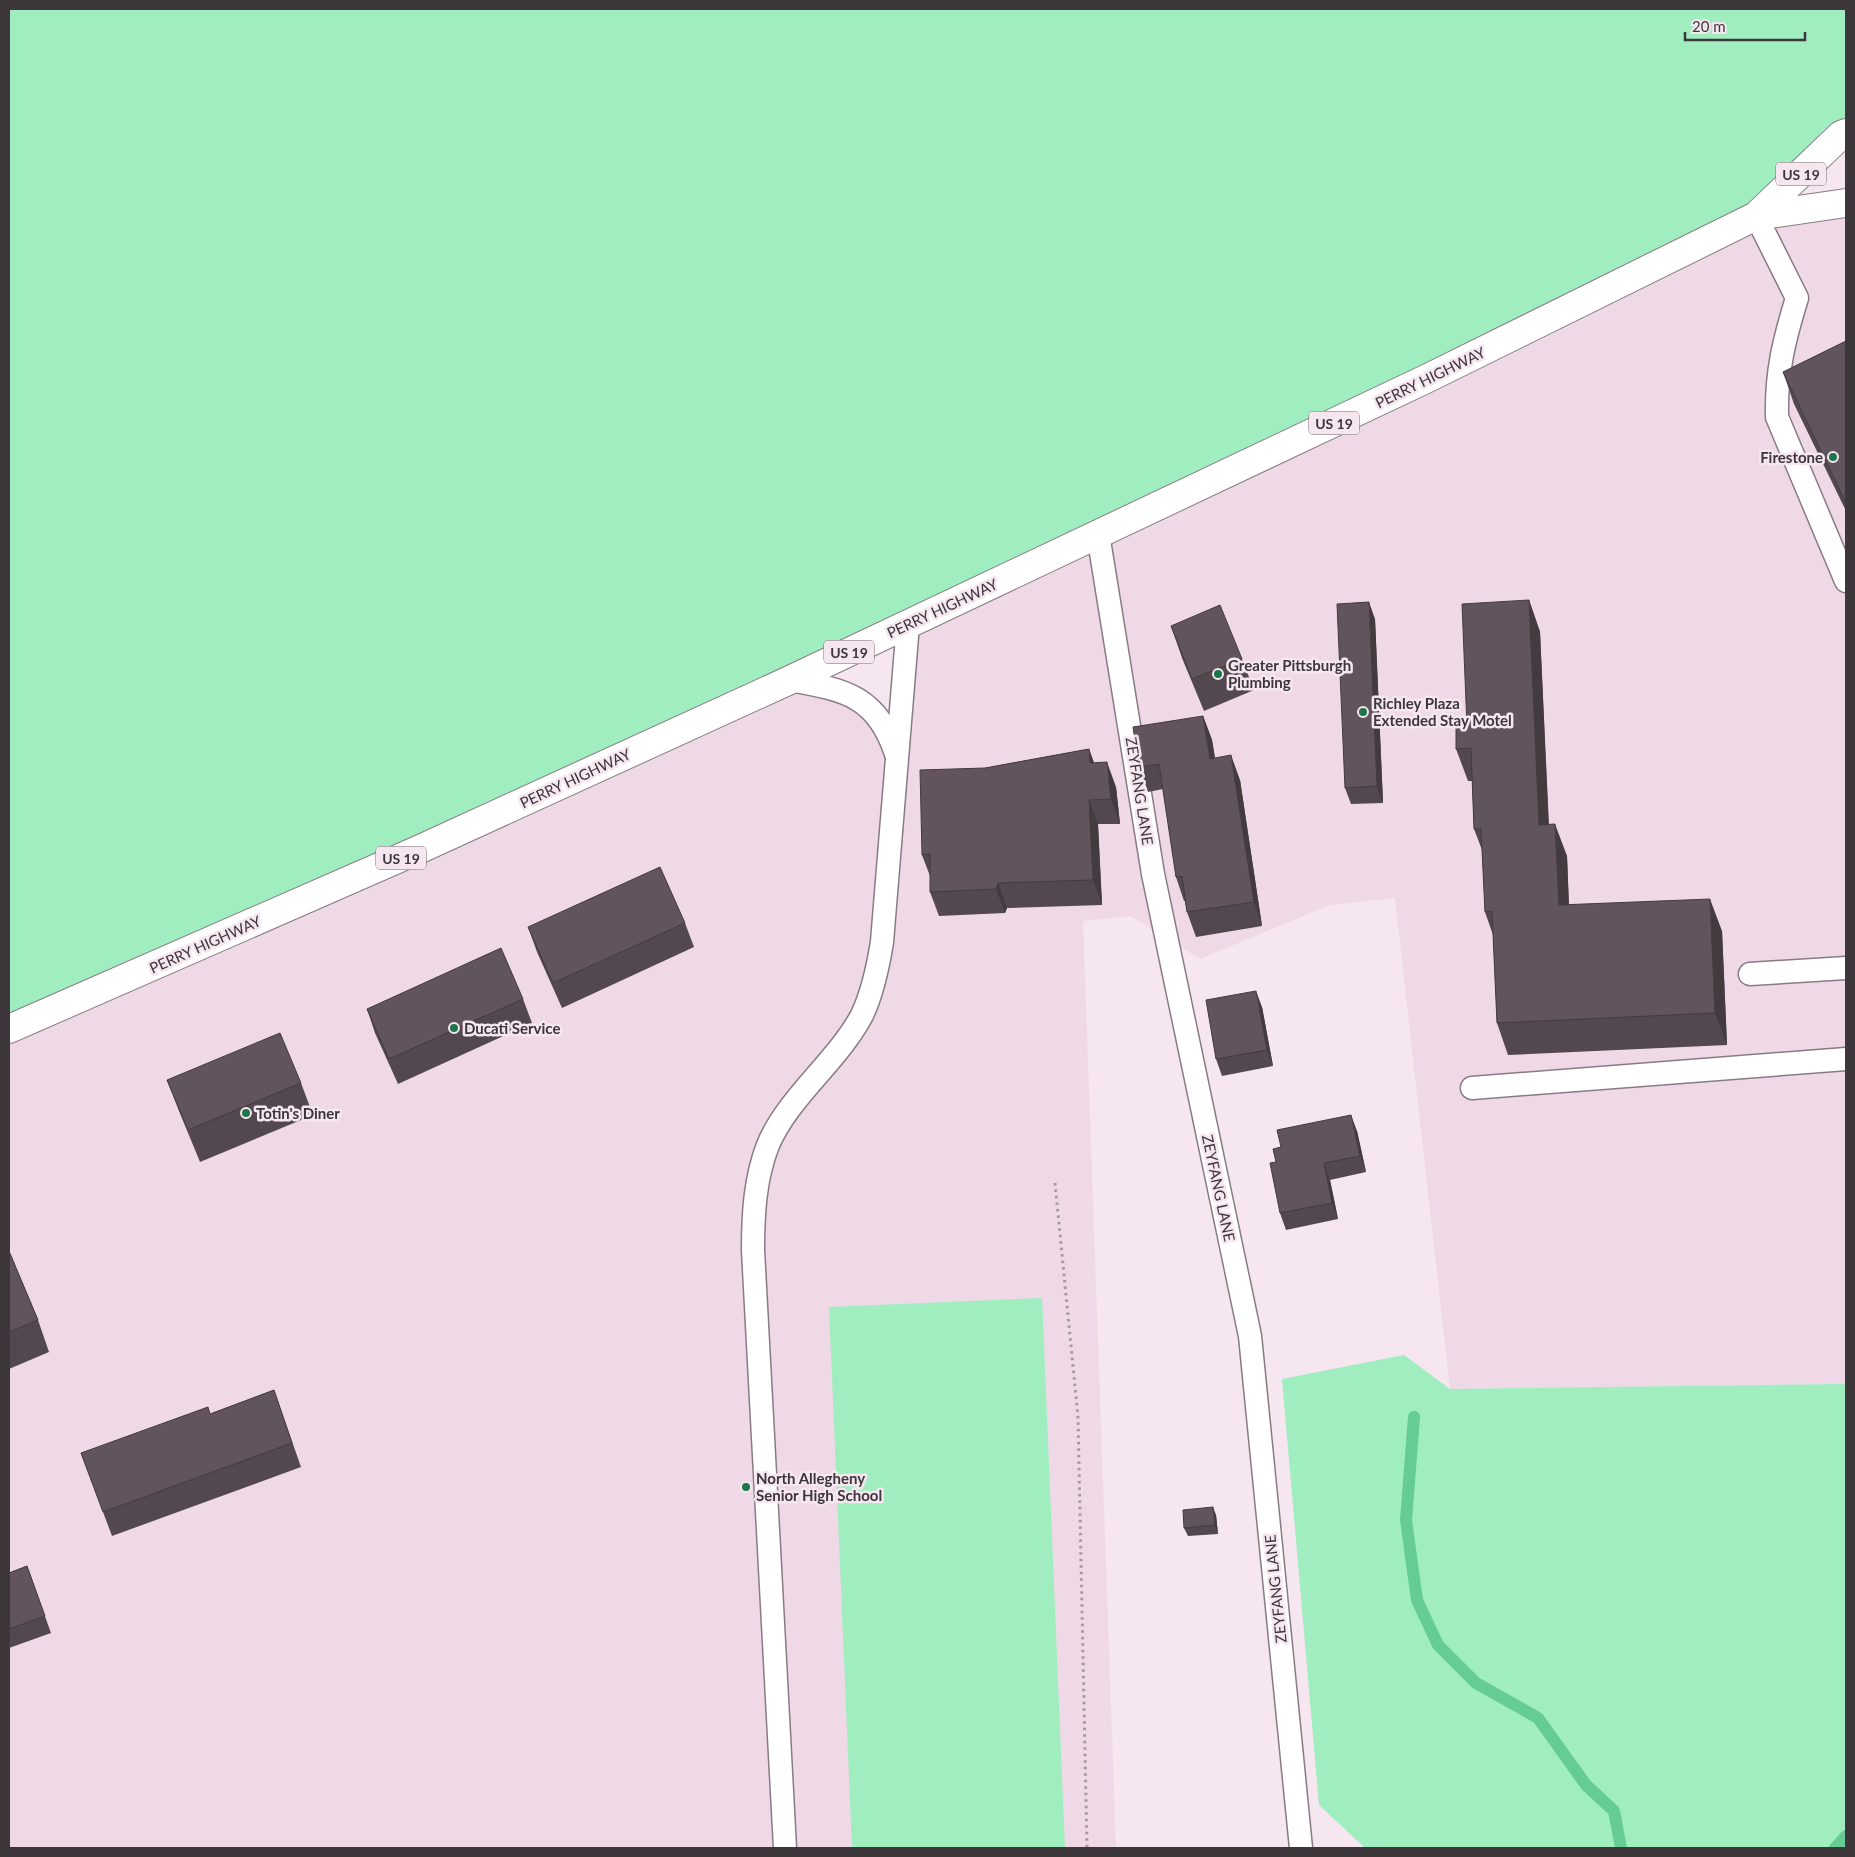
<svg xmlns="http://www.w3.org/2000/svg" width="1855" height="1857" font-family="Lato,sans-serif">
<style>
.built{fill:#efd9e7}
.green{fill:#a0edbf}
.lines{fill:none;stroke-linecap:round;stroke-linejoin:round}
.stream{stroke:#65cc93;stroke-width:12}
.service-casing{stroke:#887b84;stroke-width:25}
.trunk-casing{stroke:#887b84;stroke-width:30}
.path{stroke:#a499a0;stroke-width:3;stroke-dasharray:2.5 4;stroke-linecap:butt}
.service{stroke:#fff;stroke-width:22}
.trunk{stroke:#fff;stroke-width:28}
.wall{fill:#53484f}
.shaded-wall{fill:#443b40}
.building{fill:#61545c;stroke:#443b40}
.poi-dot{fill:#1c764b;stroke:#f5e6f0;stroke-width:2}
.labels{text-anchor:middle;dominant-baseline:central;stroke-width:5;stroke-linejoin:round;paint-order:stroke}
.shield{fill:#f5e6f0;stroke:#746c71;stroke-width:1}
.shield-label{font-size:14px;font-weight:bold;fill:#3d373b}
.street-label{font-size:15px;fill:#3d373b;stroke:#f5e6f0}
.poi-label{font-size:15px;font-weight:bold;fill:#3d373b;stroke:#f5e6f0;text-anchor:start}
</style>
<rect width="100%" height="100%" fill="#f5e6f0"/>
<!-- built -->
<polygon class="built" points="1846,203 1846,1384 1450,1389 1395,898 1330,905 1200,959 1131,916 1083,921 1116,1848 9,1848 9,1029 790,680 826,687 890,735 908,624 1756,216"/>
<!-- green -->
<g class="green">
<polygon points="9,9 1846,9 1846,133 1756,216 9,1029"/>
<polygon points="1042,1298 1065,1848 852,1848 829,1307"/>
<polygon points="1404,1355 1450,1389 1846,1384 1846,1848 1365,1848 1319,1805 1282,1379"/>
</g>
<g class="lines">
<!-- stream -->
<g class="stream">
<polyline points="1414,1417 1406,1520 1417,1600 1438,1645 1476,1683 1538,1718 1586,1785 1614,1811 1621,1848"/>
<polyline points="1835,1848 1846,1836"/>
</g>
<!-- service casing -->
<g class="service-casing">
<g id="service">
<path d="M 1756,216 L 1797,298 C 1784,340 1776,372 1777,417 L 1846,581"/>
<polyline points="1098,534 1153,874 1250,1336 1301,1848"/>
<path d="M 790,680 C 844,690 877,695 896,754"/>
<polyline points="1750,974 1846,968"/>
<polyline points="1472,1088 1846,1059"/>
<path d="M 785,1848 L 753,1250 C 753,1214 755,1178 768,1145 C 788,1097 838,1061 862,1015 C 873,992 878,967 882,942 L 908,624"/>
</g>
</g>
<!-- trunk casing -->
<g class="trunk-casing">
<g id="trunk">
<polyline points="1756,216 1846,203"/>
<polyline points="9,1029 418,850 790,680 1428,378 1756,216 1841,135 1846,133"/>
</g>
</g>
<!-- path -->
<polyline class="path" points="1055,1183 1078,1417 1087,1848"/>
<!-- service -->
<use href="#service" class="service"/>
<!-- trunk -->
<use href="#trunk" class="trunk"/>
</g>
<!-- wall -->
<g class="wall">
<polygon points="1846,341 1846,511 1794,404 1783,372"/>
<polygon points="1529,600 1540,632 1549,825 1567,856 1569,905 1722,931 1727,1045 1508,1055 1497,1023 1493,935 1485,912 1482,850 1474,829 1472,781 1468,781 1456,749"/>
<polygon points="1375,619 1383,803 1351,804 1345,788"/>
<polygon points="1171,626 1242,659 1254,690 1204,711 1182,658"/>
<polygon points="1203,716 1212,740 1215,758 1240,780 1262,926 1196,937 1187,912 1185,901 1184,901 1176,877 1163,789 1148,792 1139,767"/>
<polygon points="1089,749 1094,763 1116,787 1120,824 1098,824 1102,905 1007,908 1005,913 939,916 930,892 930,876 922,855 985,768"/>
<polygon points="685,923 694,947 562,1008 537,952 528,927"/>
<polygon points="523,999 532,1023 398,1084 375,1033 367,1009"/>
<polygon points="1262,1007 1273,1066 1222,1076 1216,1059"/>
<polygon points="167,1080 301,1083 313,1115 200,1162 179,1111"/>
<polygon points="1357,1131 1366,1172 1330,1180 1338,1219 1286,1230 1280,1213 1276,1162"/>
<polygon points="9,1251 38,1320 49,1352 9,1369"/>
<polygon points="274,1390 301,1467 112,1536 81,1453 210,1414"/>
<polygon points="1216,1515 1218,1534 1188,1536 1184,1528"/>
<polygon points="27,1566 51,1633 9,1648 9,1573"/>
</g>
<!-- shaded-wall -->
<g class="shaded-wall">
<polygon points="1529,600 1540,632 1550,857 1539,825"/>
<polygon points="1369,602 1375,619 1383,803 1377,786"/>
<polygon points="1203,716 1212,740 1219,783 1210,759"/>
<polygon points="1089,749 1098,774 1090,763"/>
<polygon points="1231,755 1240,780 1262,926 1254,902"/>
<polygon points="1107,762 1116,787 1120,824 1111,799"/>
<polygon points="1089,800 1098,824 1102,905 1093,880"/>
<polygon points="1555,824 1567,856 1570,937 1559,905"/>
<polygon points="998,883 1007,908 1005,913 996,889"/>
<polygon points="1710,899 1722,931 1727,1045 1715,1013"/>
<polygon points="1256,991 1262,1007 1273,1066 1267,1050"/>
<polygon points="1351,1115 1357,1131 1366,1172 1360,1156"/>
<polygon points="1324,1163 1330,1180 1338,1219 1332,1203"/>
<polygon points="1213,1507 1216,1515 1218,1534 1215,1525"/>
</g>
<!-- building -->
<g class="building">
<polygon points="1846,341 1846,503 1783,372"/>
<polygon points="1529,600 1539,825 1555,824 1559,905 1710,899 1715,1013 1497,1023 1492,911 1485,912 1481,829 1474,829 1471,748 1456,749 1456,728 1467,727 1462,604"/>
<polygon points="1369,602 1377,786 1345,788 1337,604"/>
<polygon points="1220,605 1242,659 1192,679 1171,626"/>
<polygon points="1203,716 1210,759 1231,755 1254,902 1187,912 1182,876 1176,877 1159,764 1139,767 1133,727"/>
<polygon points="1089,749 1090,763 1107,762 1111,799 1089,800 1093,880 998,883 996,889 930,892 930,854 922,855 920,770 985,768"/>
<polygon points="660,867 685,923 553,983 528,927"/>
<polygon points="501,948 523,999 389,1059 367,1009"/>
<polygon points="1256,991 1267,1050 1216,1059 1206,1000"/>
<polygon points="280,1033 301,1083 188,1130 167,1080"/>
<polygon points="1351,1115 1360,1156 1324,1163 1332,1203 1280,1213 1270,1163 1276,1162 1273,1149 1281,1147 1277,1130"/>
<polygon points="9,1251 38,1320 9,1332"/>
<polygon points="274,1390 292,1443 103,1512 81,1453 208,1407 210,1414"/>
<polygon points="1213,1507 1215,1525 1184,1528 1183,1510"/>
<polygon points="27,1566 45,1616 9,1629 9,1573"/>
</g>
<!-- markers -->
<g class="poi-dot">
<circle cx="1833" cy="457" r="5"/>
<circle cx="1218" cy="674" r="5"/>
<circle cx="1363" cy="712" r="5"/>
<circle cx="454" cy="1028" r="5"/>
<circle cx="246" cy="1113" r="5"/>
<circle cx="746" cy="1487" r="5"/>
</g>
<g class="labels">
<!-- shield labels -->
<g class="shield">
<rect x="1776" y="162.5" width="50" height="23" rx="4"/>
<rect x="1309" y="411.5" width="50" height="23" rx="4"/>
<rect x="824" y="640.5" width="50" height="23" rx="4"/>
<rect x="376" y="846.5" width="50" height="23" rx="4"/>
</g>
<g class="shield-label">
<text x="1801" y="174">US 19</text>
<text x="1334" y="423">US 19</text>
<text x="849" y="652">US 19</text>
<text x="401" y="858">US 19</text>
</g>
<!-- street labels -->
<g class="street-label">
<text transform="translate(1430 377) rotate(-26)">PERRY HIGHWAY</text>
<text transform="translate(942 608) rotate(-25)">PERRY HIGHWAY</text>
<text transform="translate(575 778) rotate(-25)">PERRY HIGHWAY</text>
<text transform="translate(1140 791) rotate(81)">ZEYFANG LANE</text>
<text transform="translate(205 944) rotate(-24)">PERRY HIGHWAY</text>
<text transform="translate(1219 1188) rotate(78)">ZEYFANG LANE</text>
<text transform="translate(1275 1589) rotate(-96)">ZEYFANG LANE</text>
</g>
<!-- poi labels -->
<g class="poi-label">
<text x="1823" y="457" text-anchor="end">Firestone</text>
<text x="1228" y="665">Greater Pittsburgh<tspan x="1228" dy="17">Plumbing</tspan></text>
<text x="1373" y="703">Richley Plaza<tspan x="1373" dy="17">Extended Stay Motel</tspan></text>
<text x="464" y="1028">Ducati Service</text>
<text x="256" y="1113">Totin's Diner</text>
<text x="756" y="1478">North Allegheny<tspan x="756" dy="17">Senior High School</tspan></text>
</g>
</g>
<!-- border -->
<rect width="1855" height="1857" fill="none" stroke="#3d373b" stroke-width="20"/>
<!-- scale -->
<path d="M1685 32v8h120v-8" fill="none" stroke="#3d373b" stroke-width="2.5"/>
<text x="1692" y="32" font-size="15" fill="#3d373b" stroke="#f5e6f0" stroke-width="4" paint-order="stroke">20 m</text>
</svg>
